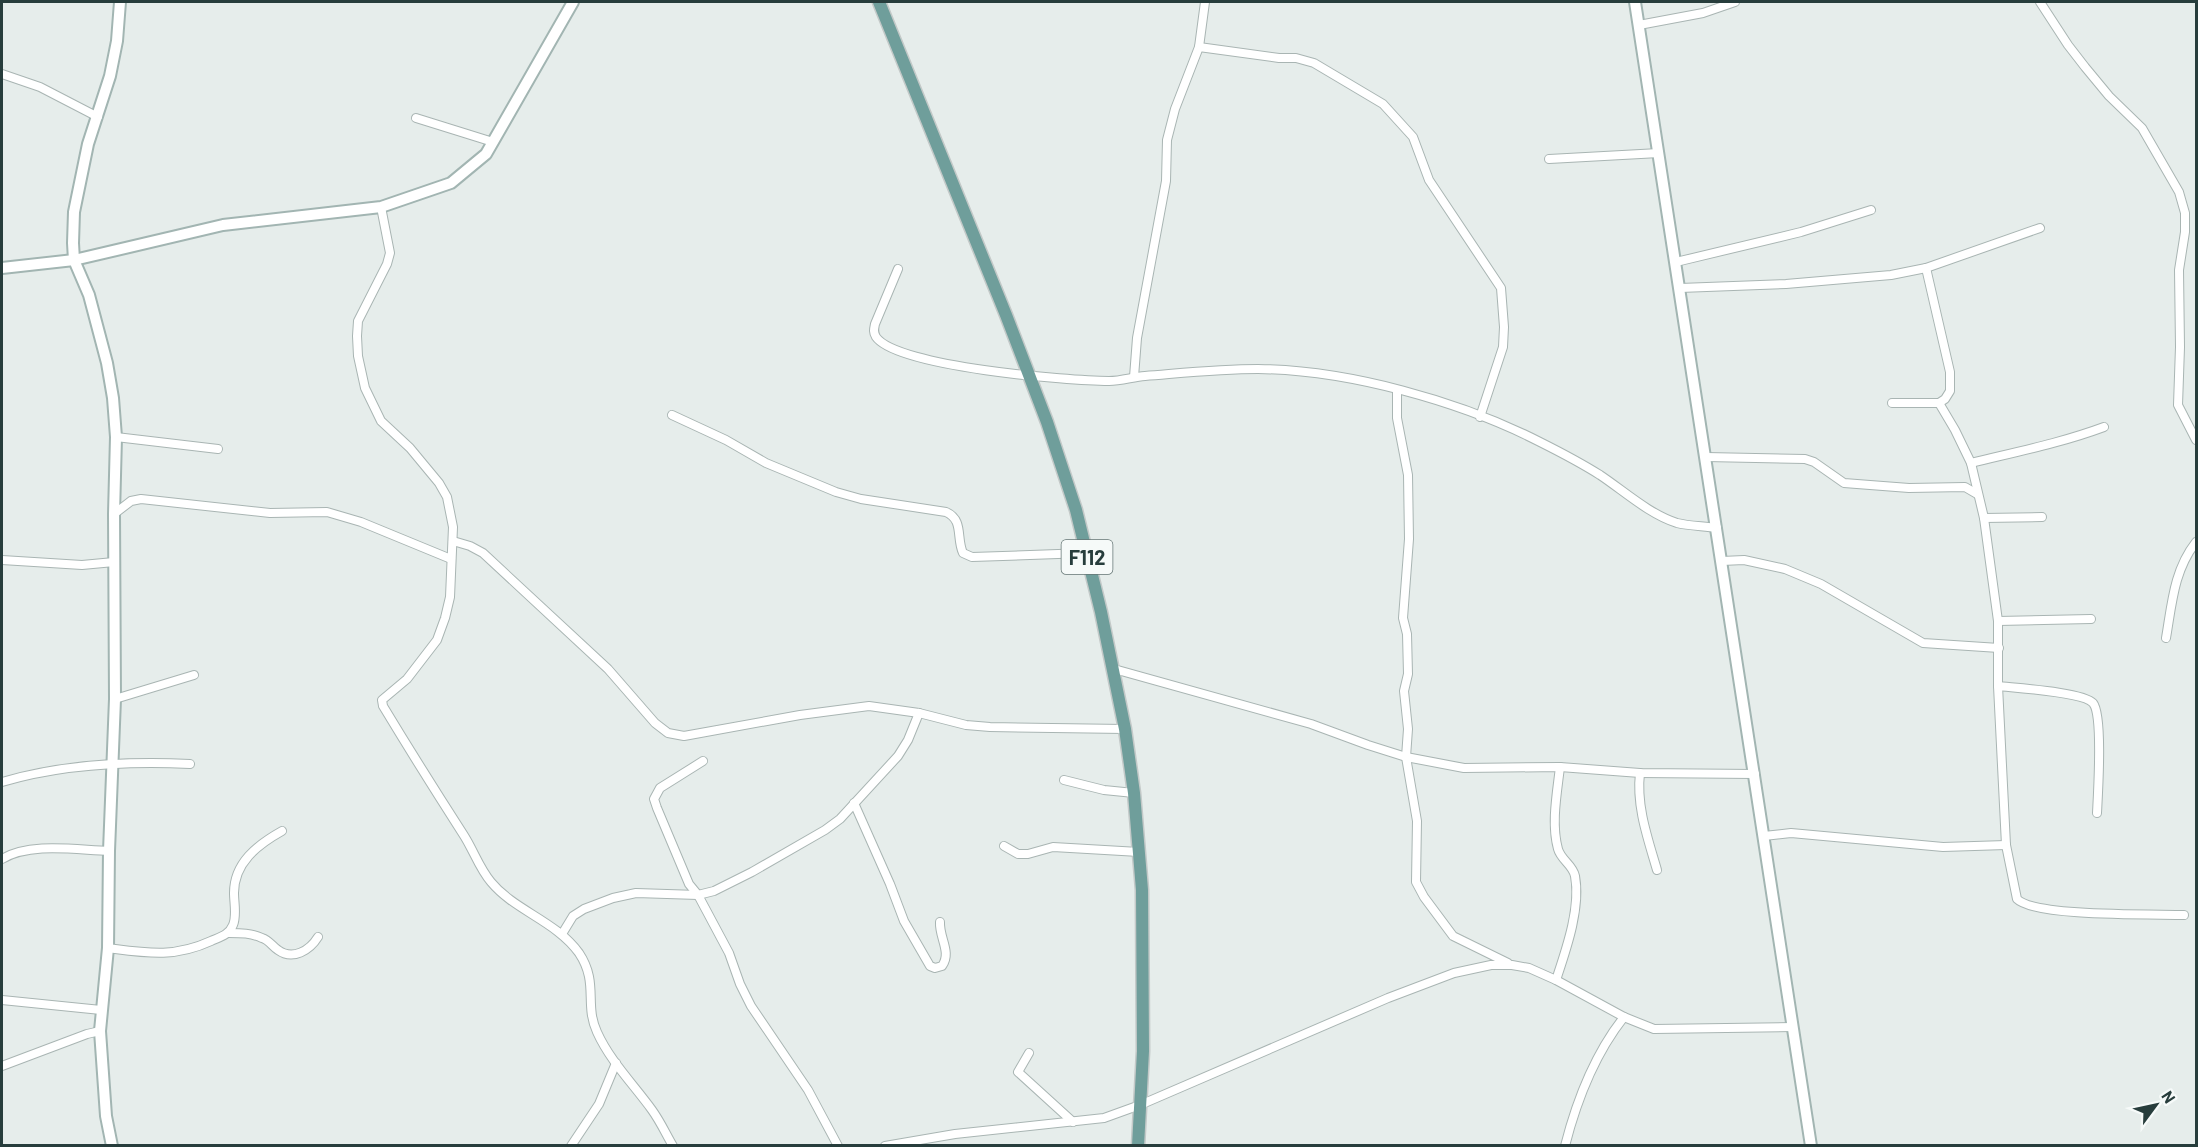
<svg xmlns="http://www.w3.org/2000/svg" width="2198" height="1147" font-family="Barlow,sans-serif">
<style>
.lines{fill:none;stroke-linecap:round;stroke-linejoin:round}
.street-casing{stroke:#a9b5b3;stroke-width:10}
.secondary-casing{stroke:#a2b5b2;stroke-width:14}
.primary-casing{stroke:#c3c9c8;stroke-width:15}
.street{stroke:#fff;stroke-width:8}
.secondary{stroke:#fff;stroke-width:10}
.primary{stroke:#6f9e9b;stroke-width:12}
.labels{text-anchor:middle;dominant-baseline:central;stroke-width:5;stroke-linejoin:round;paint-order:stroke}
.shield{fill:#f6faf9;stroke:#657675;stroke-width:1.5}
.shield-label{font-size:20px;font-weight:bold;fill:#273d3c}
</style>
<rect width="100%" height="100%" fill="#e6edeb"/>
<g class="lines">
<!-- street casing -->
<g class="street-casing">
<g id="street">
<polyline points="2040,2 2068,45 2085,67 2109,96 2142,128 2179,192 2185,213 2185,232 2179,270 2180,347 2178,405 2196,440"/>
<polyline points="1639,25 1703,13 1735,2"/>
<polyline points="1199,47 1279,58 1296,58 1314,63 1383,104 1413,137 1429,180 1501,288 1504,327 1503,347 1480,417"/>
<polyline points="2,74 40,87 98,117"/>
<polyline points="416,118 493,142"/>
<polyline points="1549,159 1659,153"/>
<path d="M 381,207 L 390,253 L 387,264 L 358,321 L 357,336 L 358,356 L 365,388 L 381,421 L 410,448 L 439,483 L 447,497 L 453,527 L 450,597 L 445,618 L 437,640 L 407,679 L 382,700 L 383,706 C 409,749 436,792 463,834 C 473,849 479,868 491,882 C 515,911 556,921 579,953 C 599,983 584,1004 597,1032 C 610,1061 634,1085 652,1110 C 660,1121 666,1134 673,1146"/>
<polyline points="1676,262 1801,232 1871,210"/>
<path d="M 898,269 L 875,324 C 874,329 873,332 876,337 C 897,367 1070,381 1109,381 C 1121,381 1133,377 1145,376 C 1183,373 1220,369 1258,369 C 1348,370 1460,401 1540,442 C 1560,452 1581,463 1600,475 C 1624,491 1649,514 1677,523 C 1689,526 1704,526 1717,528"/>
<polyline points="1680,288 1786,284 1891,275 1926,268 2040,228"/>
<polyline points="1134,377 1137,338 1166,181 1167,140 1175,109 1199,47 1205,2"/>
<polyline points="1397,390 1397,418 1408,475 1409,539 1403,618 1407,634 1408,674 1404,691 1408,729 1406,757 1417,821 1416,882 1424,897 1453,936 1508,963"/>
<polyline points="1892,403 1939,403 1945,399 1950,391 1950,372 1926,268"/>
<path d="M 1939,403 L 1955,430 L 1971,463 L 1984,518 L 1998,621 L 1998,686 L 2006,845 L 2017,899 C 2035,917 2154,914 2184,915"/>
<path d="M 672,415 L 726,440 L 766,463 L 836,492 L 861,499 L 946,512 C 964,520 956,538 963,553 L 972,557 L 1086,553"/>
<polyline points="116,437 218,449"/>
<polyline points="1706,457 1805,459 1814,462 1844,483 1909,488 1965,487 1977,494"/>
<path d="M 1971,463 C 2016,452 2061,443 2104,427"/>
<polyline points="114,514 131,501 141,499 270,513 327,512 361,522 451,559"/>
<polyline points="1984,518 2042,517"/>
<polyline points="453,541 470,546 483,553 608,669 655,723 668,733 684,736 800,715 869,706 919,713 966,725 990,727 1125,729"/>
<polyline points="2,560 82,565 114,562"/>
<polyline points="1722,561 1744,560 1785,569 1821,584 1923,643 1999,648"/>
<polyline points="1998,621 2091,619"/>
<path d="M 2166,638 C 2172,603 2174,570 2196,542"/>
<polyline points="1114,669 1311,724 1368,745 1406,757 1464,768 1560,767 1640,773 1755,774"/>
<path d="M 1998,686 C 2015,688 2083,692 2093,703 C 2103,715 2098,793 2097,813"/>
<polyline points="115,699 194,675"/>
<polyline points="703,761 660,788 654,799 657,808 689,884 698,895 729,953 740,984 751,1006 808,1090 838,1146"/>
<path d="M 1640,773 C 1636,806 1648,839 1657,870"/>
<polyline points="1064,780 1104,790 1134,793"/>
<path d="M 2,782 C 63,764 126,761 190,764"/>
<path d="M 854,803 L 890,884 L 904,921 L 930,966 L 935,968 L 942,966 C 952,952 939,938 940,922"/>
<polyline points="1764,836 1791,833 1943,847 2006,845"/>
<polyline points="1004,846 1018,854 1028,854 1053,847 1139,852"/>
<path d="M 2,859 C 30,842 76,850 109,851"/>
<path d="M 229,933 C 241,933 251,933 262,938 C 269,940 272,946 278,950 C 293,961 310,950 318,937"/>
<polyline points="562,934 573,916 584,909 613,898 636,893 698,895 714,891 752,872 825,830 840,819 898,756 908,740 919,713"/>
<path d="M 108,948 C 147,953 174,958 211,941 C 220,937 229,935 233,925 C 237,916 234,903 234,893 C 234,863 257,845 282,831"/>
<path d="M 1556,980 C 1566,950 1581,908 1575,876 C 1573,865 1561,860 1558,849 C 1551,824 1557,793 1560,767"/>
<polyline points="2,1000 101,1010"/>
<polyline points="1029,1053 1018,1072 1073,1122"/>
<polyline points="2,1066 87,1034 100,1031"/>
<polyline points="571,1146 599,1104 616,1063"/>
<polyline points="885,1146 955,1134 1104,1118 1140,1105 1388,998 1454,973 1491,965 1512,965 1529,968 1556,980 1624,1017 1654,1029 1793,1027"/>
<path d="M 1565,1146 C 1577,1099 1594,1055 1624,1017"/>
</g>
</g>
<!-- secondary casing -->
<g class="secondary-casing">
<g id="secondary">
<polyline points="1635,2 1811,1146"/>
<polyline points="2,268 74,260 223,225 381,207 451,183 486,154 573,2"/>
<polyline points="112,1146 106,1116 100,1031 108,948 109,851 115,699 114,514 116,437 113,398 107,363 89,295 74,260 73,243 74,212 88,144 110,76 117,41 120,2"/>
</g>
</g>
<!-- primary casing -->
<g class="primary-casing">
<polyline id="primary" points="879,2 1006,315 1047,422 1076,510 1101,612 1125,729 1134,793 1142,890 1143,1051 1138,1146"/>
</g>
<!-- street -->
<use href="#street" class="street"/>
<!-- secondary -->
<use href="#secondary" class="secondary"/>
<!-- primary -->
<use href="#primary" class="primary"/>
</g>
<g class="labels">
<!-- shield labels -->
<rect class="shield" x="1061.5" y="540" width="51" height="34" rx="4.5"/>
<g class="shield-label">
<text x="1087" y="557">F112</text>
</g>
</g>
<!-- border -->
<rect width="2198" height="1147" fill="none" stroke="#273d3c" stroke-width="6"/>
<!-- north arrow -->
<g transform="translate(2156 1105) rotate(57)" stroke="#f6faf9" stroke-width="4.5" paint-order="stroke">
<path d="M0-4.5L10 22L0 15L-10 22Z" fill="#273d3c"/>
<text y="-9" font-size="16" font-weight="bold" text-anchor="middle" fill="#273d3c">N</text>
</g>
</svg>
